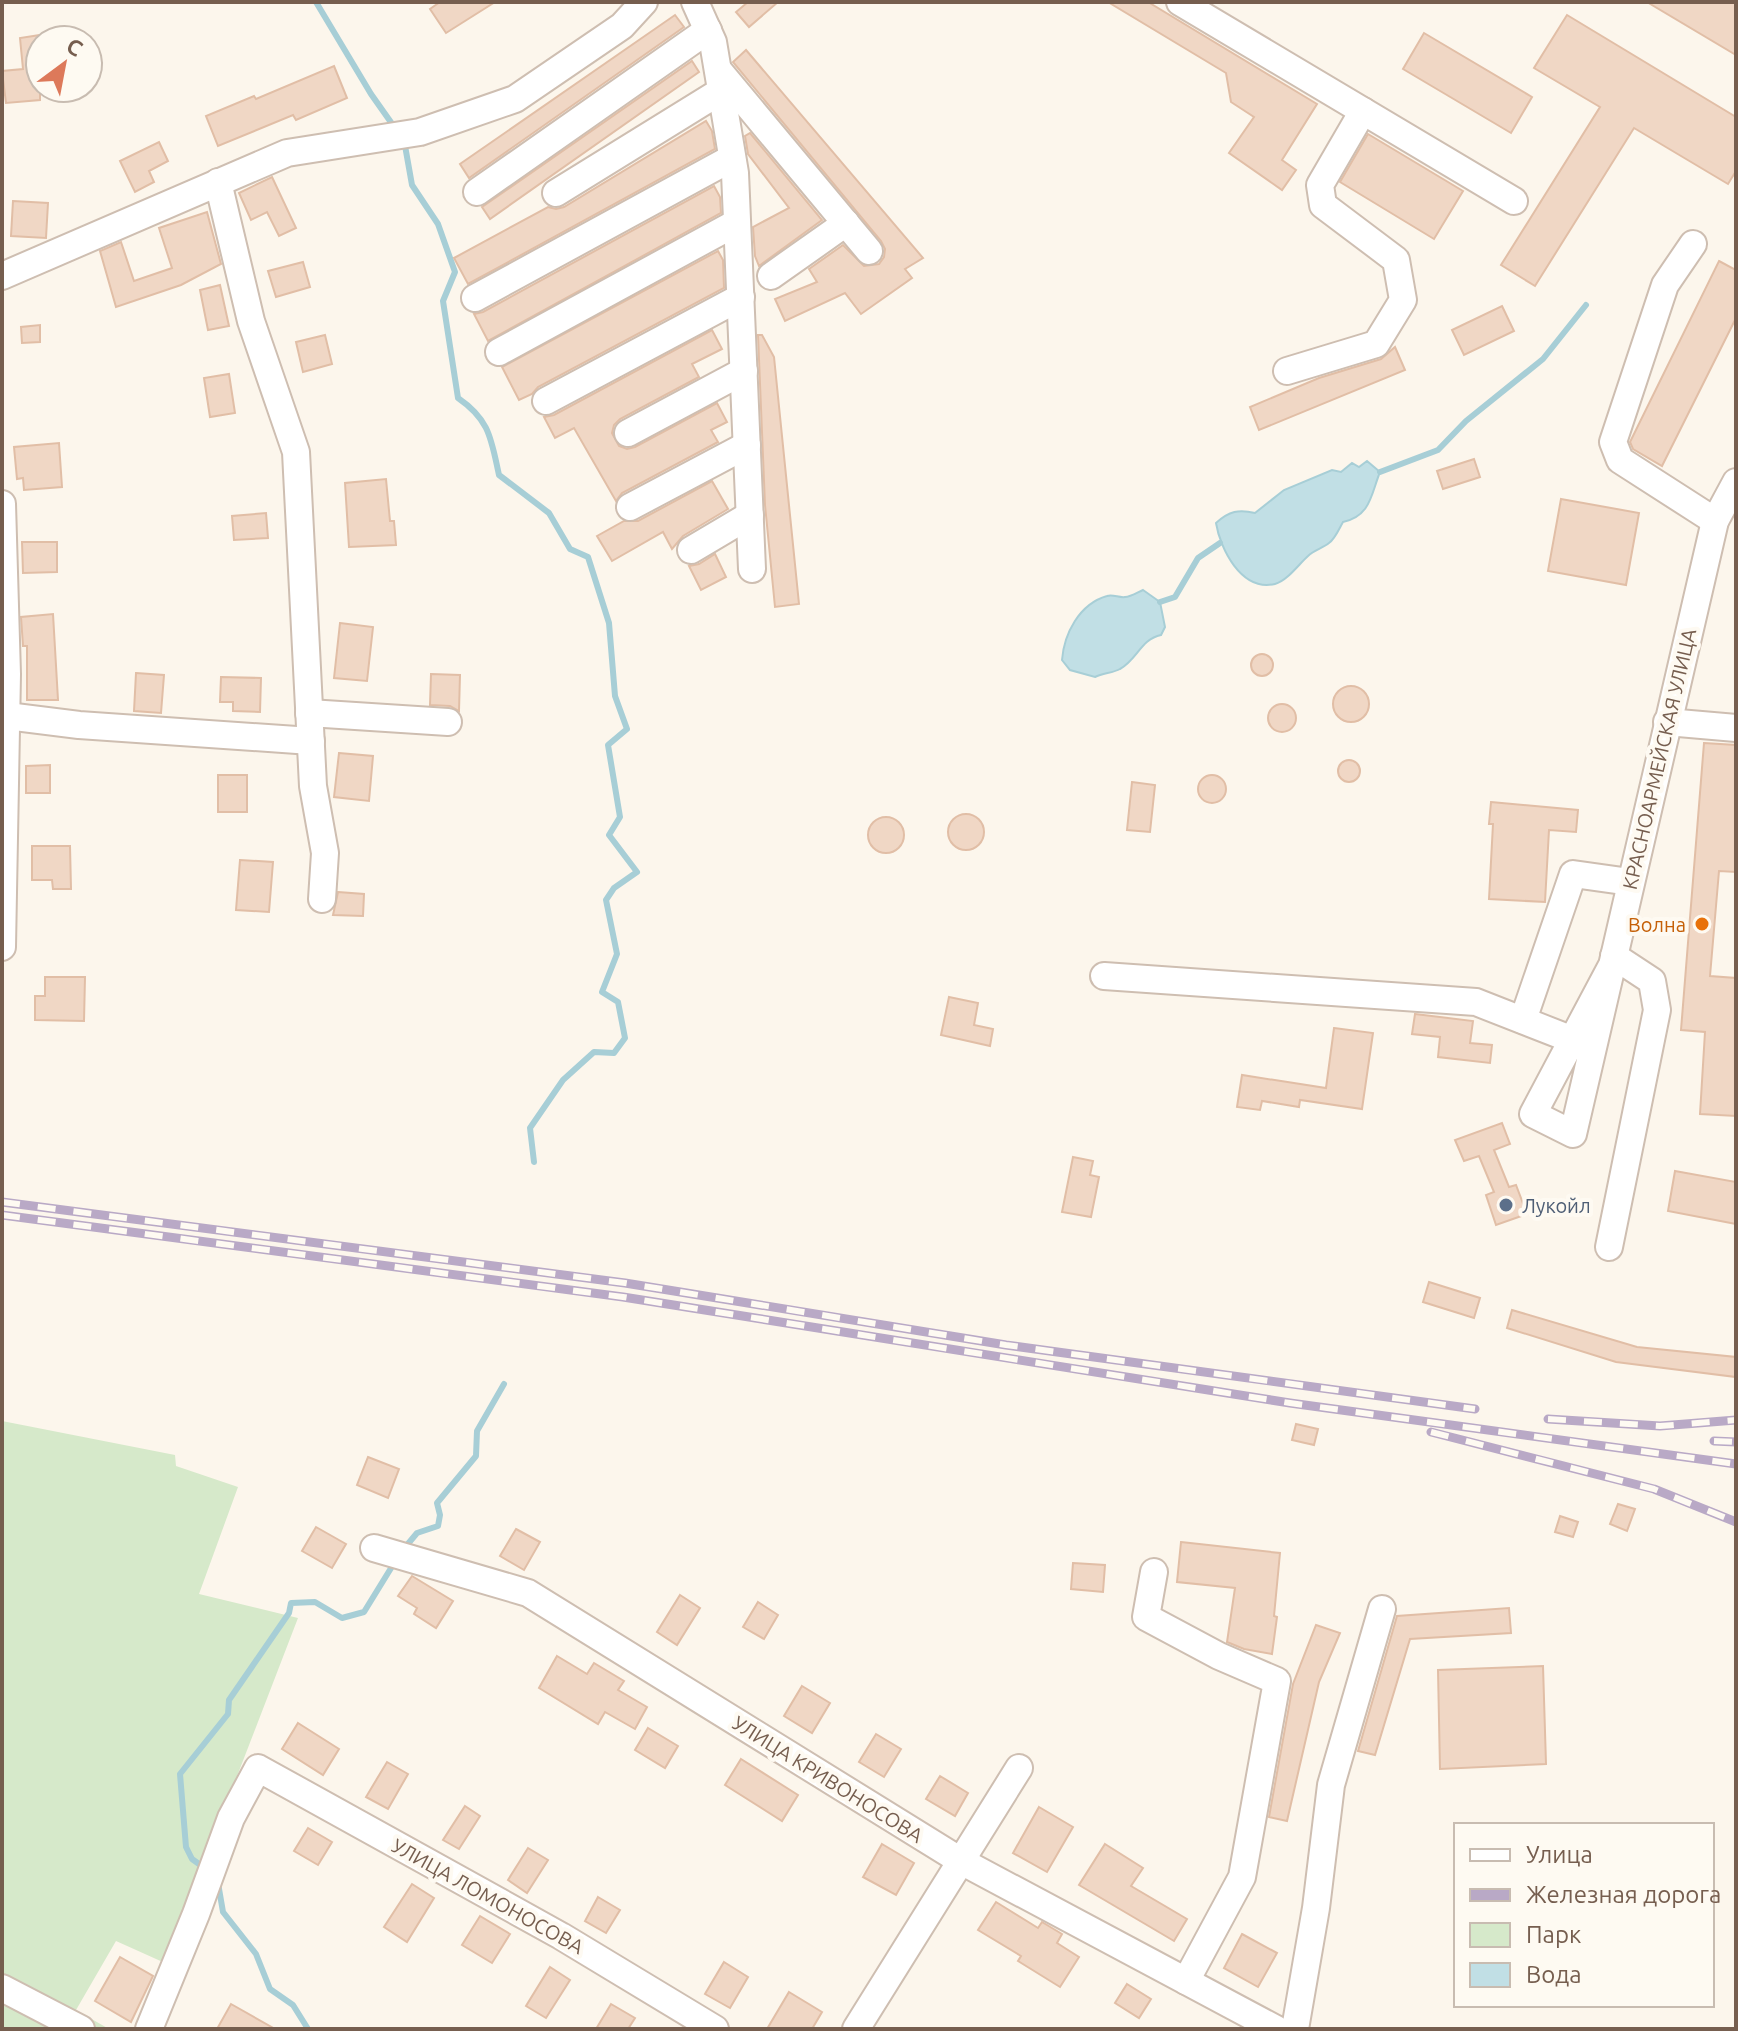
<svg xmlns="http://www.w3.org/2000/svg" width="1738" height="2031" font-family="Ubuntu,sans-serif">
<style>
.green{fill:#d6e9ca}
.water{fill:#c1dfe5;stroke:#a7ced6;stroke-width:2}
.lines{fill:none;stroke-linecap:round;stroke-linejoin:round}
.stream{stroke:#a7ced6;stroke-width:6}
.building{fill:#f0d7c5;stroke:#e1bea6;stroke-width:2}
.minor-casing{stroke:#cebeb1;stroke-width:30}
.minor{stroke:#fff;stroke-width:26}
.rail-casing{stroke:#b9a9c6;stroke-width:9}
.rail{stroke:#fefaf2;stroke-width:6;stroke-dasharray:18;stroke-linecap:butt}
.food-dot{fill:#e8710a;stroke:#fefaf2;stroke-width:3}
.service-dot{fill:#5c6f8a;stroke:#fefaf2;stroke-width:3}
.labels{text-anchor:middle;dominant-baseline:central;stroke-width:8;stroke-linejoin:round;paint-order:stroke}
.street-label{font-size:20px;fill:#765e4f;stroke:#fefaf2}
.food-label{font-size:20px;fill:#c56008;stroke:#fefaf2;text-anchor:end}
.service-label{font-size:20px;fill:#4e5e75;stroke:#fefaf2;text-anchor:start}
</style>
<rect width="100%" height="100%" fill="#fcf6ec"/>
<!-- green -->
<polygon class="green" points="2,1421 175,1455 176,1466 238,1487 199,1594 298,1618 165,1963 116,1941 76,2010 109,2029 2,2029"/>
<!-- water -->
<g class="water">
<path d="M 1367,461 L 1380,472 C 1371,494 1371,516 1343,522 C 1339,529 1335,539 1329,543 C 1323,548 1314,550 1308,556 C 1299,564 1287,581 1275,584 C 1241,592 1220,548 1216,523 C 1229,511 1239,509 1255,513 L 1284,490 L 1332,470 L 1341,472 L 1352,463 L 1359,467 Z"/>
<path d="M 1143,590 L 1160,602 L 1165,627 L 1161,635 C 1141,639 1137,660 1120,669 C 1113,673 1103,673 1095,677 L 1070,670 L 1062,660 C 1064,634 1079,604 1107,596 C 1113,594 1119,598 1125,597 C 1131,597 1138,592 1143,590 Z"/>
</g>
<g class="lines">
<!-- stream -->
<g class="stream">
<polyline points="316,2 371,94 395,128"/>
<path d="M 404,140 L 412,185 L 438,224 L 455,272 L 443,301 L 458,398 C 490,420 491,439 499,475 L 549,513 L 570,549 L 588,557 L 609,623 L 615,696 L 627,729 L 608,745 L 620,817 L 609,835 L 637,872 L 614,888 L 606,900 L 617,954 L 602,992 L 618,1002 L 625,1038 L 614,1053 L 594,1052 L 563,1080 L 530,1128 L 534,1162"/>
<polyline points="1380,472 1438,450 1466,421 1543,359 1586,305"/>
<polyline points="1160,602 1175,597 1198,558 1220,543"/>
<polyline points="402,1551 417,1533 438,1526 440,1515 437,1503 476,1456 477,1431 504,1384"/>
<polyline points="206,1869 192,1859 186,1847 180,1774 228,1714 229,1700 289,1613 291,1603 315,1602 342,1618 364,1612 396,1560"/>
<polyline points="218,1883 223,1912 256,1954 270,1989 293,2005 308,2029"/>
</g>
</g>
<!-- building -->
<g class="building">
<polygon points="440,2 495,2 446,33 430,9"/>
<polygon points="748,2 778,2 749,27 736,12"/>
<polygon points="1108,2 1148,2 1317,104 1282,160 1296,170 1282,190 1229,153 1254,117 1231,102 1226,73"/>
<polygon points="1647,2 1736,2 1736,55"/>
<polygon points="675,15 684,27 469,178 460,164"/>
<polygon points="1567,15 1736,117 1736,171 1728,184 1634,128 1535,286 1501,265 1600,107 1534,68"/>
<polygon points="1424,33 1532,97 1511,133 1403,69"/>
<polygon points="40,35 40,100 6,103 2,71 23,69 20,38"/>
<polygon points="746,50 923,258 905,269 912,278 861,314 845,293 785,321 775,299 817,282 809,269 843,245 864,266 879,264 884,257 885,249 881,241 733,62"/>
<polygon points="692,61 699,72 490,219 482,207"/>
<polygon points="334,66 347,98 296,120 293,115 218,146 206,116 254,96 256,99"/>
<polygon points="706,121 712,131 715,149 468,284 454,258 548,207 556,209 564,207"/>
<polygon points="750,133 822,220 759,266 755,256 753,227 789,208 748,154 745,136"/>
<polygon points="1368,134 1463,191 1434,239 1340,182"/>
<polygon points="159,142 168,161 149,171 154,182 135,192 120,161"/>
<polygon points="272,177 296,228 279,236 267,212 251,220 239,193"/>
<polygon points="714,186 720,197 721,213 488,341 474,314 483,312"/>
<polygon points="13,201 48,203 46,238 11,236"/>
<polygon points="207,212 221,264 181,285 116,307 100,251 121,242 134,281 172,268 159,228"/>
<polygon points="718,251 723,260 724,288 538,387 532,394 519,400 502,367"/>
<polygon points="1719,261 1736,270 1736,318 1662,466 1633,449 1630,442"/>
<polygon points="303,262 310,287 276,297 268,271"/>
<polygon points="220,285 229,326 208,330 200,290"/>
<polygon points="1502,306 1514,331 1464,355 1452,330"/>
<polygon points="40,325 40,342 22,343 21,327"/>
<polygon points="712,330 722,349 692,364 699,377 620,419 614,425 612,433 619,446 627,449 635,447 717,403 727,422 711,430 718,442 622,493 616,501 574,428 555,438 544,417 554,415"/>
<polygon points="325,335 332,364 303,372 296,342"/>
<polygon points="758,335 762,335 774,357 799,604 775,607 765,505"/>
<polygon points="1395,347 1405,370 1259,430 1250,407 1319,378 1381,359"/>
<polygon points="229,374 235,413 210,417 204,378"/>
<polygon points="59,443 62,487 24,490 23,478 17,479 14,447"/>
<polygon points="1474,459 1480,477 1443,489 1437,471"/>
<polygon points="386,479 390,521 394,521 396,545 349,547 345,483"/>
<polygon points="712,481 728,509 683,536 672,549 663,532 612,561 597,536 624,521 638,521"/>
<polygon points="1561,499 1639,513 1626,585 1548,571"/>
<polygon points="266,513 268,538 234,540 232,516"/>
<polygon points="22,542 57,542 57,572 23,573"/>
<polygon points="715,554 726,577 701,590 689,566 699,564"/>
<polygon points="53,614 58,700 27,700 27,646 23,646 21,617"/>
<polygon points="340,623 373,627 367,681 334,678"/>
<circle cx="1262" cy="665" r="11"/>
<polygon points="136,673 164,675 161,713 134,711"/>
<polygon points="431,674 460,675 459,711 450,706 430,705"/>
<polygon points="221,677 261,678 260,712 233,711 233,702 220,702"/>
<circle cx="1351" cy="704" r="18"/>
<circle cx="1282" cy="718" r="14"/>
<polygon points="1704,743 1736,745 1736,872 1719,871 1710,976 1736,978 1736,1116 1700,1114 1705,1032 1681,1030"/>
<polygon points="339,753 373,756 369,801 334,797"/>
<circle cx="1349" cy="771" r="11"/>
<polygon points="50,765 50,793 26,793 26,766"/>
<rect x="218" y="775" width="29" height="37"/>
<circle cx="1212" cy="789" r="14"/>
<polygon points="1132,782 1155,785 1150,832 1127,830"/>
<polygon points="1491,802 1578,810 1576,832 1549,830 1545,902 1489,899 1493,824 1489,824"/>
<circle cx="966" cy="832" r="18"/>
<circle cx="886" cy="835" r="18"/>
<polygon points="32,846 70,846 71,889 53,889 52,880 32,880"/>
<polygon points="240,860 273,862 269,912 236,910"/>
<polygon points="338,892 364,894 363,916 333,915"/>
<polygon points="45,977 85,977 84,1021 35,1020 35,996 45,996"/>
<polygon points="949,997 978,1003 974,1025 993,1029 990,1046 941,1035"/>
<polygon points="1415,1014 1473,1021 1470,1043 1492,1045 1490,1063 1438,1057 1440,1037 1412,1034"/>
<polygon points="1334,1028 1373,1033 1362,1109 1300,1100 1299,1107 1262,1101 1260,1110 1237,1107 1242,1075 1326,1088"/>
<polygon points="1502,1123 1510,1144 1494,1150 1509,1187 1516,1185 1527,1214 1496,1225 1486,1195 1494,1192 1479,1156 1464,1161 1455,1140"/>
<polygon points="1073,1157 1093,1161 1090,1175 1099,1177 1091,1217 1062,1212"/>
<polygon points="1675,1171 1736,1182 1736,1224 1668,1211"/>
<polygon points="1429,1282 1480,1298 1474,1318 1423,1302"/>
<polygon points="1512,1310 1637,1347 1736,1357 1736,1377 1616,1362 1507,1328"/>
<polygon points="1296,1424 1318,1429 1314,1445 1292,1440"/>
<polygon points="368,1457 399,1469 388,1498 357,1485"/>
<polygon points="1618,1504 1635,1509 1627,1531 1610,1524"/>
<polygon points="1560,1516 1578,1522 1573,1537 1555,1532"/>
<polygon points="316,1527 346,1544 332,1568 302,1551"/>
<polygon points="516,1529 540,1542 524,1570 500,1556"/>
<polygon points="1181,1542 1280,1553 1274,1616 1277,1617 1272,1654 1244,1649 1227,1642 1235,1588 1177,1582"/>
<polygon points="1073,1563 1105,1565 1103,1592 1071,1589"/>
<polygon points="412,1576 453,1601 436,1628 414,1614 417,1608 398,1596"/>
<polygon points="680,1595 700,1608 677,1645 657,1632"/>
<polygon points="758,1602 778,1615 764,1639 743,1627"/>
<polygon points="1509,1608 1511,1633 1410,1639 1375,1755 1358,1751 1397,1616"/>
<polygon points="1316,1625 1340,1633 1319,1682 1287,1821 1269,1817 1293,1684"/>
<polygon points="557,1656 587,1674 594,1663 624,1681 618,1690 647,1707 635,1729 605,1712 598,1724 539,1688"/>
<polygon points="1543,1666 1546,1764 1440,1769 1438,1670"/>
<polygon points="802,1686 830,1703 812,1733 784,1716"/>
<polygon points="298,1723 339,1749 323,1775 282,1749"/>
<polygon points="648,1728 678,1746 665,1768 635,1750"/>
<polygon points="876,1734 901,1749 884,1777 859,1762"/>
<polygon points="741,1759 798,1795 782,1821 725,1785"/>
<polygon points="387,1762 408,1774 388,1809 366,1797"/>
<polygon points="940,1776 968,1793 955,1816 926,1799"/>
<polygon points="465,1806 480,1816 459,1849 443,1840"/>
<polygon points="1039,1807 1073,1827 1047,1872 1013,1853"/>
<polygon points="308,1828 332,1842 318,1865 294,1851"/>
<polygon points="882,1844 914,1863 896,1895 863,1877"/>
<polygon points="1105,1844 1143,1868 1131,1886 1187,1919 1174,1941 1079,1885"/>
<polygon points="528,1848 548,1860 527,1893 508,1880"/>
<polygon points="412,1884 434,1898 407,1942 384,1927"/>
<polygon points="598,1897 620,1910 606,1933 585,1921"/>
<polygon points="996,1902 1038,1928 1042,1922 1062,1934 1057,1943 1079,1957 1060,1987 1018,1961 1021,1956 978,1930"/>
<polygon points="480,1916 510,1934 492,1963 462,1945"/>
<polygon points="1242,1934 1277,1953 1258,1987 1224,1968"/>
<polygon points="120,1957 153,1976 131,2022 95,2001"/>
<polygon points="724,1962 748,1977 730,2008 705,1994"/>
<polygon points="550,1967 570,1980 546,2018 526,2006"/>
<polygon points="1127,1984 1151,1999 1139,2018 1115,2003"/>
<polygon points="789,1992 822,2012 812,2029 767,2029"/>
<polygon points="231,2004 275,2029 217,2029"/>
<polygon points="611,2004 635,2018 628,2029 596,2029"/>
</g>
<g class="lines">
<!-- minor casing -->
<g class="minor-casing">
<g id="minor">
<polyline points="695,2 713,42 735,173 752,569"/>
<polyline points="1180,2 1514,201"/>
<polyline points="720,72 869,251"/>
<polyline points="218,182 251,321 296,452 313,786 325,853 322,899"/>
<polyline points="477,192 708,30"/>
<polyline points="556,193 721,91"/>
<polyline points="1693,244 1665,285 1613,442 1620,460 1715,521"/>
<polyline points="2,276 287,153 420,132 515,99 622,26 644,2"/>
<polyline points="771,276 846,223"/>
<polyline points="475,298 732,158"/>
<polyline points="499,352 736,223"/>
<polyline points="1287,371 1376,344 1403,300 1396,260 1323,205 1320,185 1363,111"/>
<polyline points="546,401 741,297"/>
<polyline points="628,433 744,371"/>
<polyline points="2,504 7,674 2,947"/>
<polyline points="630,507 747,445"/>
<polyline points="691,550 750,515"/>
<polyline points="309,713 448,722"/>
<polyline points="7,716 79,725 311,741"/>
<polyline points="1667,722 1736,728"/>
<polyline points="1611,967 1533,1114 1573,1134 1715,521 1736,482"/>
<polyline points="1104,976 1476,1002 1573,1040"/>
<polyline points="1523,1020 1573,874 1630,882"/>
<polyline points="1609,1247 1657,1010 1652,981 1614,956"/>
<polyline points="374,1548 528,1593 961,1861 1276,2029"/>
<polyline points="1154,1572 1146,1617 1219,1656 1277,1681 1242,1877 1186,1981"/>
<polyline points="2,1988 81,2029"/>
<polyline points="149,2029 196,1914 231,1818 258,1768 561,1936 715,2029"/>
<polyline points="856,2029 1019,1768"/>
<polyline points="1295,2029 1316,1908 1331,1785 1382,1609"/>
</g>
</g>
<!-- minor -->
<use href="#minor" class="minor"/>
<!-- rail casing -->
<g class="rail-casing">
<g id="rail">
<polyline points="2,1202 625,1283 1006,1345 1475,1409"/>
<polyline points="2,1215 623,1297 1290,1403 1736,1464"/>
<polyline points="1548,1419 1660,1426 1736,1420"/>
<polyline points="1431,1432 1654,1489 1736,1522"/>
<polyline points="1714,1441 1736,1442"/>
</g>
</g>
<!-- rail -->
<use href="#rail" class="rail"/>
</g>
<!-- markers -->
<circle class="food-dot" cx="1702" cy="924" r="8"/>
<circle class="service-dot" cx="1506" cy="1205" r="8"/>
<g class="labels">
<!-- street labels -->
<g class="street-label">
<text transform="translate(1659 759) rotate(-77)">КРАСНОАРМЕЙСКАЯ УЛИЦА</text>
<text transform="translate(828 1779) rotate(32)">УЛИЦА КРИВОНОСОВА</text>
<text transform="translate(488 1896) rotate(29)">УЛИЦА ЛОМОНОСОВА</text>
</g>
<!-- food labels -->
<g class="food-label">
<text x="1686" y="924">Волна</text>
</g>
<!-- service labels -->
<g class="service-label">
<text x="1522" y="1205">Лукойл</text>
</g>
</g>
<!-- border -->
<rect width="1738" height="2031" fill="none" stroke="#765e4f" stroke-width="8"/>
<!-- legend -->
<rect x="1454" y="1823" width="260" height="184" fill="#fefaf2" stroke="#c8bcb1" stroke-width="2"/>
<rect x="1470" y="1849" width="40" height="12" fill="#ffffff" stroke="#c8bcb1" stroke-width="2"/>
<text x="1526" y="1863" font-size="24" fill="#765e4f">Улица</text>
<rect x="1470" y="1889" width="40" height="12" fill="#b9a9c6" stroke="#c8bcb1" stroke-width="2"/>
<text x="1526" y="1903" font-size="24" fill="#765e4f">Железная дорога</text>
<rect x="1470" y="1923" width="40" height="24" fill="#d6e9ca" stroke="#c8bcb1" stroke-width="2"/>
<text x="1526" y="1943" font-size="24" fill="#765e4f">Парк</text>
<rect x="1470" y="1963" width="40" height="24" fill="#c1dfe5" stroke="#c8bcb1" stroke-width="2"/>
<text x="1526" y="1983" font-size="24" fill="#765e4f">Вода</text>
<!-- north arrow -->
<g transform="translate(64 64) rotate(32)"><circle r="38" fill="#fefaf2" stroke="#c8bcb1" stroke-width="2"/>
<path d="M0-6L14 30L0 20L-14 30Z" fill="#dd795a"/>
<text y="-12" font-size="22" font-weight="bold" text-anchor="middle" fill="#765e4f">С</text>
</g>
</svg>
